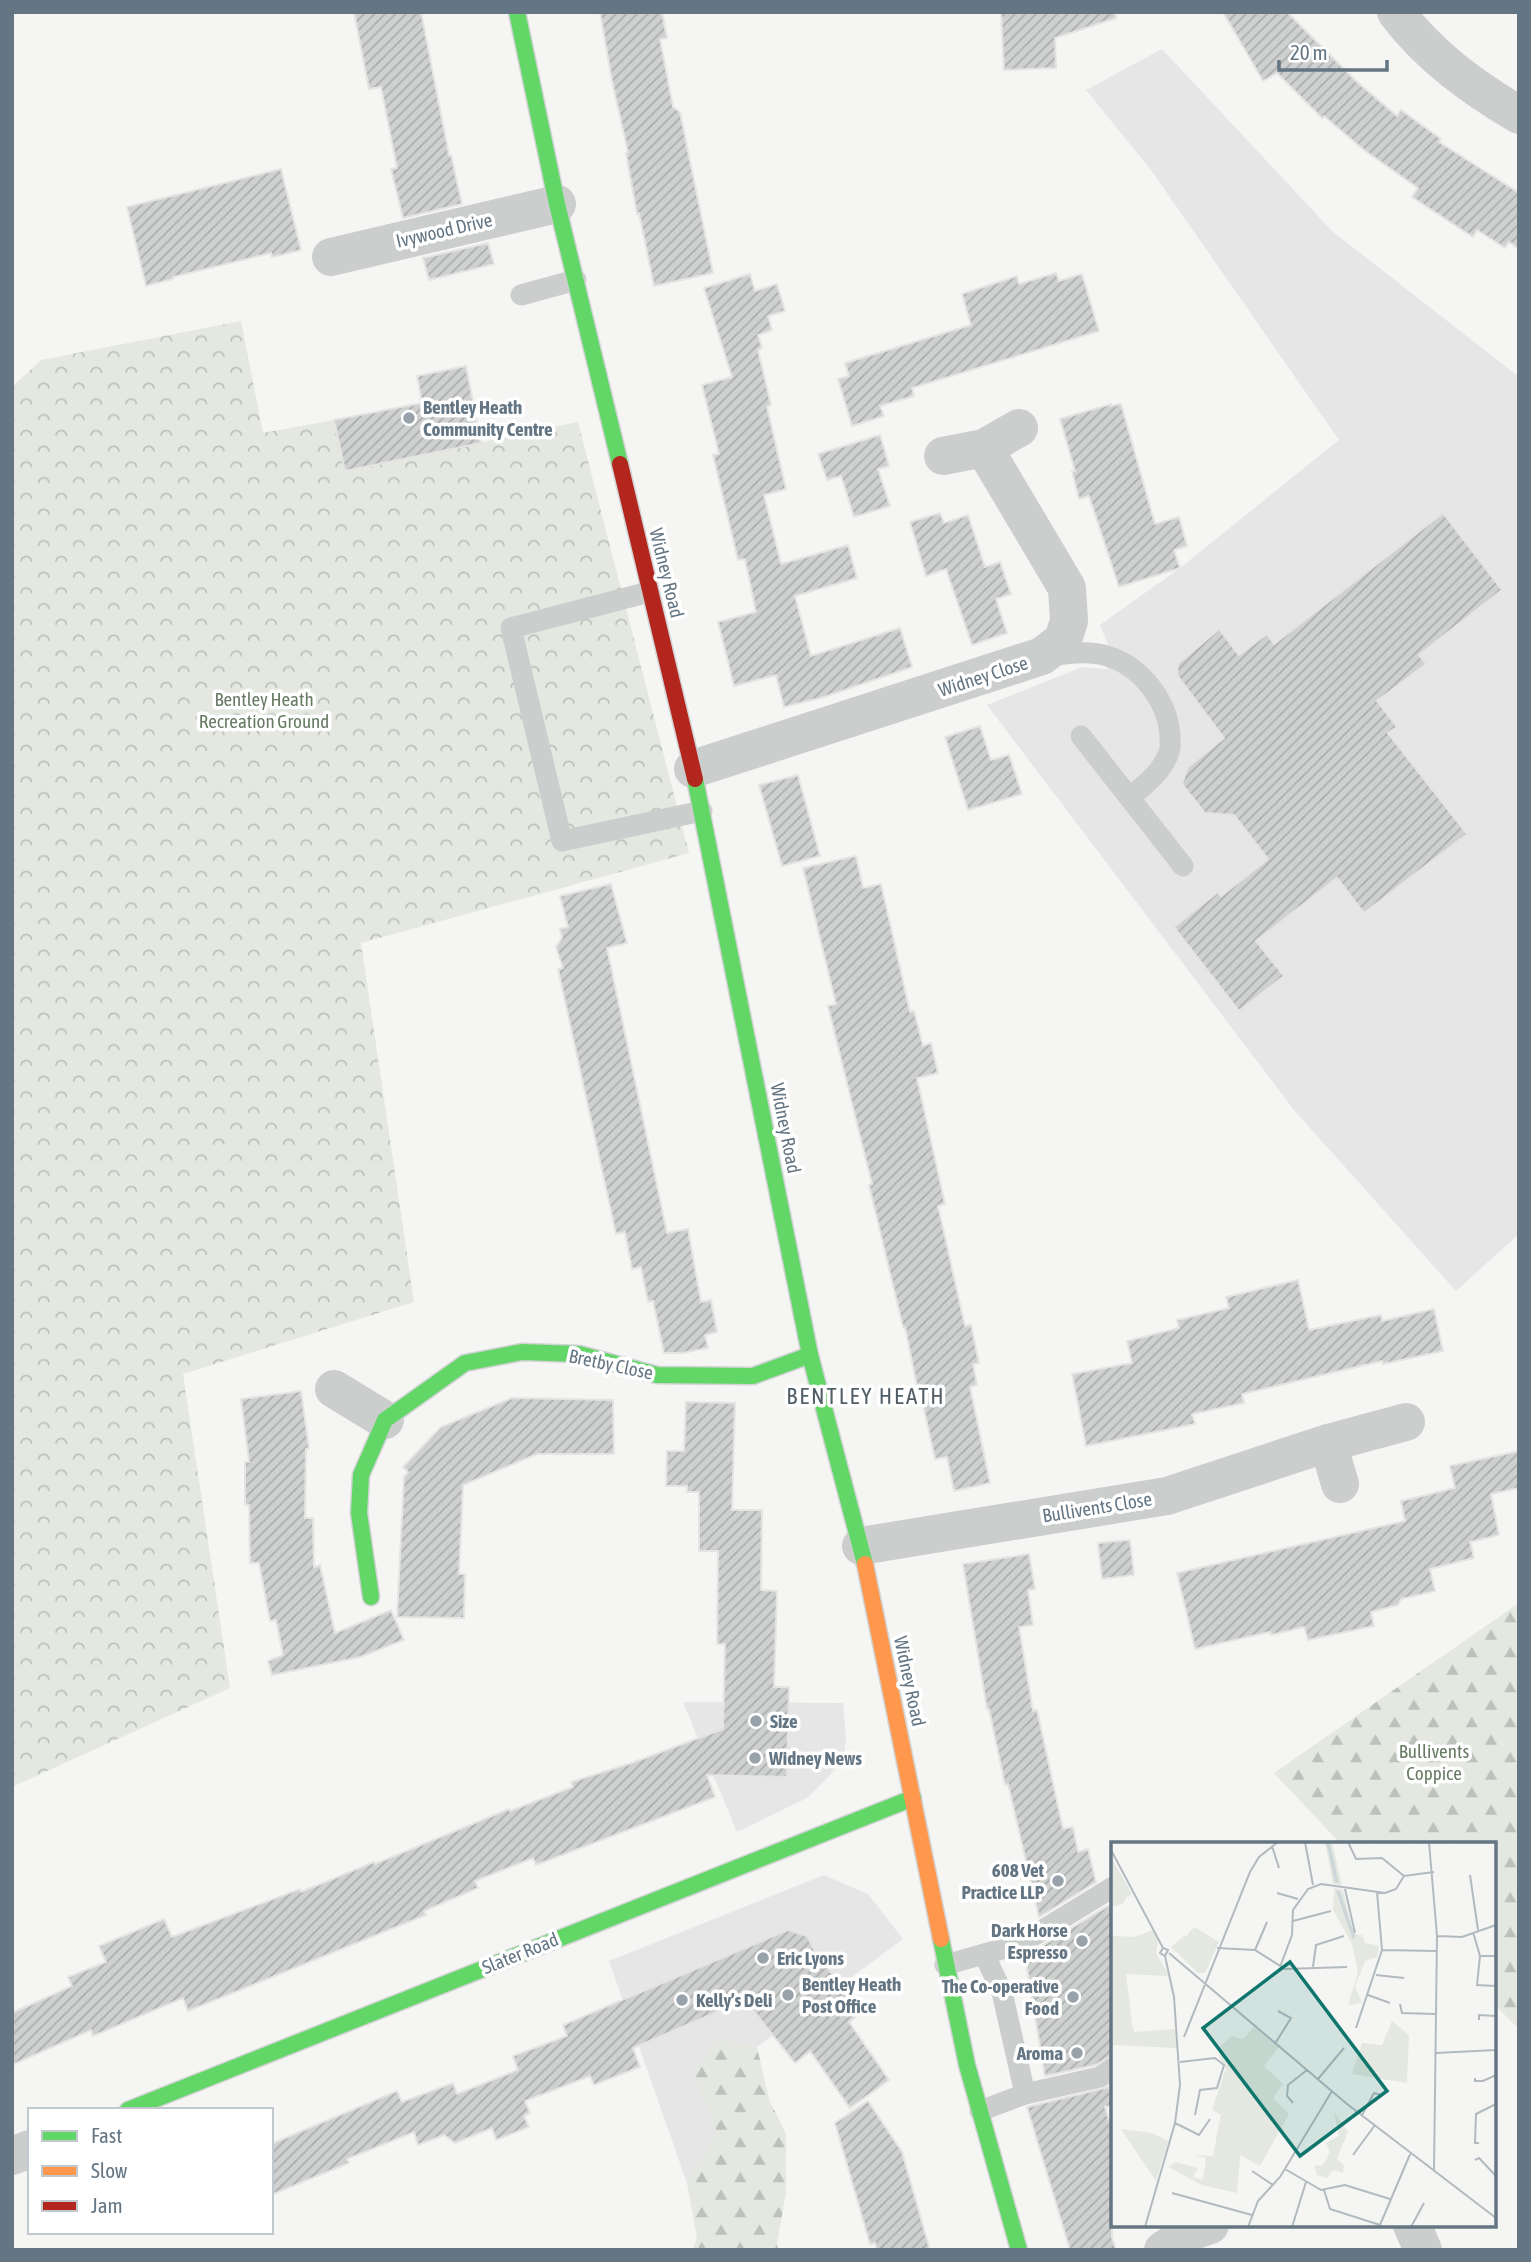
<svg xmlns="http://www.w3.org/2000/svg" width="1531" height="2262" font-family="'Asap Condensed',sans-serif">
<style>
.built{fill:#e5e6e5}
.forest{fill:url(#forest-firs)}
.park{fill:url(#park-crowns)}
.building{fill:url(#building-hatch);stroke:#e4e4e3;stroke-width:2}
.lines{fill:none;stroke-linecap:round;stroke-linejoin:round}
.fast-casing{stroke:#d2d3d4;stroke-width:19}
.slow-casing{stroke:#d2d3d4;stroke-width:19}
.jam-casing{stroke:#d2d3d4;stroke-width:19}
.lane{stroke:#cccece;stroke-width:21}
.street{stroke:#cccece;stroke-width:38}
.fast{stroke:#63d668;stroke-width:16}
.slow{stroke:#ff974d;stroke-width:16}
.jam{stroke:#b3261e;stroke-width:16}
.poi-dot{fill:#97a2ab;stroke:#fff;stroke-width:2.5}
.labels{text-anchor:middle;dominant-baseline:central;stroke-width:7;stroke-linejoin:round;paint-order:stroke}
.street-label{font-size:19px;fill:#647684;stroke:#fff}
.poi-label{font-size:19px;font-weight:bold;fill:#647684;stroke:#fff;text-anchor:start}
.park-label{font-size:19px;fill:#677b63;stroke:#fff}
.quarter-label{font-size:23px;letter-spacing:2px;fill:#525f69;stroke:#fff}
.inset-river{fill:none;stroke:#cdd6d8;stroke-width:3.5}
.inset-road{fill:none;stroke:#b2bac0;stroke-width:2}
.view{fill:#0f766e;fill-opacity:0.15;stroke:#0f766e;stroke-width:3.5}
.inset-edge{fill:none;stroke:#647684;stroke-width:3.5}
</style>
<defs>
<pattern id="forest-firs" width="22" height="20" patternUnits="userSpaceOnUse" patternTransform="scale(1.75)"><rect width="22" height="20" fill="#e4e8e1"/><path d="M5 1l3.5 6h-7zM16 11l3.5 6h-7z" fill="#bcc1bc"/></pattern>
<pattern id="park-crowns" width="20" height="18" patternUnits="userSpaceOnUse" patternTransform="scale(1.75)"><rect width="20" height="18" fill="#e4e8e1"/><path d="M2 6a3 3 0 1 1 6 0M12 15a3 3 0 1 1 6 0" fill="none" stroke="#bcc1bc"/></pattern>
<pattern id="building-hatch" width="6" height="6" patternUnits="userSpaceOnUse" patternTransform="scale(1.75)"><rect width="6" height="6" fill="#cfd1d0"/><path d="M-1 1l2-2M0 6l6-6M5 7l2-2" fill="none" stroke="#acaeae"/></pattern>
</defs>
<rect width="100%" height="100%" fill="#f5f5f3"/>
<!-- built -->
<g class="built">
<polygon points="1162,49 1332,231 1519,377 1519,1234 1456,1291 1294,1110 987,705 1082,667 1107,669 1109,647 1100,625 1180,568 1339,440 1151,170 1086,90"/>
<polygon points="683,1702 843,1703 846,1738 844,1757 832,1773 807,1798 737,1832"/>
<polygon points="824,1875 868,1894 903,1939 757,2047 718,2038 693,2072 717,2133 687,2183 609,1961"/>
</g>
<!-- forest -->
<g class="forest">
<polygon points="1519,1603 1519,2029 1494,2004 1494,1844 1341,1844 1274,1773"/>
<polygon points="718,2038 757,2047 769,2099 786,2134 786,2192 777,2244 778,2250 692,2250 697,2238 687,2183 717,2133 693,2072"/>
</g>
<!-- park -->
<polygon class="park" points="241,321 263,433 334,420 345,471 578,422 689,853 361,943 414,1302 183,1374 230,1688 12,1787 12,387 41,360"/>
<!-- building -->
<g class="building">
<polygon points="354,12 421,12 449,155 451,155 462,204 403,218 391,169 397,168 381,87 369,89"/>
<polygon points="600,12 662,12 667,38 660,39 673,107 680,112 713,273 654,286 639,213 637,214 626,153 628,152 612,81"/>
<polygon points="1001,12 1115,12 1116,18 1055,38 1056,68 1004,70"/>
<polygon points="1223,12 1287,12 1356,81 1397,116 1401,110 1441,139 1439,142 1519,193 1519,249 1509,242 1505,248 1477,230 1473,237 1412,197 1418,188 1364,150 1324,116 1322,118 1277,73 1263,81"/>
<polygon points="281,169 301,250 272,257 271,253 173,277 173,279 146,286 127,207"/>
<polygon points="488,243 494,264 429,280 423,258"/>
<polygon points="1056,273 1059,281 1082,274 1099,331 912,388 914,396 880,406 884,416 852,426 838,379 849,376 845,363 971,325 962,294 1017,276 1019,284"/>
<polygon points="750,274 755,291 777,284 785,311 768,316 772,330 758,335 762,348 758,350 771,405 767,407 786,489 764,495 781,564 848,545 857,578 795,596 811,656 900,628 912,667 824,697 784,707 776,675 734,686 718,622 756,612 745,559 738,560 713,455 719,454 702,385 732,377 704,288"/>
<polygon points="466,366 481,443 345,471 334,420 422,403 417,376"/>
<polygon points="1111,404 1111,406 1121,404 1155,524 1179,517 1187,546 1174,550 1180,568 1119,587 1089,496 1079,499 1072,471 1075,471 1060,419"/>
<polygon points="880,435 889,466 878,469 890,506 854,517 841,476 827,480 818,454"/>
<polygon points="940,513 944,523 968,515 985,567 1000,562 1011,594 996,599 1007,633 972,645 946,569 926,576 910,522"/>
<polygon points="1443,513 1502,590 1419,655 1426,664 1377,701 1397,727 1388,733 1467,834 1364,913 1337,878 1256,941 1284,976 1239,1011 1174,927 1218,892 1221,896 1268,859 1234,815 1205,813 1182,784 1188,767 1224,738 1177,675 1178,664 1219,629 1239,655 1267,634 1274,644"/>
<polygon points="980,726 991,760 1009,755 1022,794 968,810 945,737"/>
<polygon points="798,775 820,856 782,866 759,785"/>
<polygon points="856,856 863,888 881,884 910,1012 914,1011 923,1046 931,1043 938,1073 917,1078 945,1204 938,1206 965,1326 971,1325 979,1363 973,1364 977,1385 970,1387 990,1483 954,1491 947,1457 935,1459 922,1400 920,1401 905,1327 903,1327 869,1185 872,1184 862,1144 828,1006 836,1004 803,868"/>
<polygon points="611,884 627,943 607,948 667,1233 688,1229 701,1302 711,1300 717,1332 705,1335 708,1348 682,1353 664,1353 653,1301 648,1302 641,1267 632,1269 625,1232 616,1234 558,969 563,968 556,947 562,938 560,929 568,927 560,896"/>
<polygon points="1298,1280 1309,1330 1381,1315 1382,1321 1434,1309 1443,1351 1383,1364 1382,1361 1242,1394 1244,1403 1192,1414 1195,1424 1086,1446 1072,1374 1132,1363 1127,1341 1179,1328 1177,1320 1229,1308 1226,1297"/>
<polygon points="301,1391 309,1448 306,1449 305,1518 313,1518 314,1567 320,1565 335,1633 391,1610 404,1640 360,1657 272,1675 268,1661 283,1655 276,1620 270,1621 259,1563 250,1563 249,1505 245,1505 245,1462 249,1462 241,1399"/>
<polygon points="512,1398 613,1400 614,1454 537,1454 463,1485 459,1574 465,1574 464,1618 397,1617 404,1477 408,1472 403,1467 441,1427"/>
<polygon points="686,1402 735,1403 732,1510 762,1510 761,1590 777,1591 774,1687 789,1687 787,1777 707,1775 715,1797 536,1865 533,1858 475,1881 478,1888 424,1911 426,1915 188,2011 183,1998 93,2036 91,2030 12,2065 12,2013 72,1986 68,1977 106,1962 99,1946 164,1919 172,1937 300,1889 301,1892 374,1862 375,1864 509,1809 510,1811 573,1787 571,1782 629,1764 723,1729 725,1644 717,1644 718,1551 699,1551 699,1492 687,1492 687,1486 666,1486 667,1451 684,1451"/>
<polygon points="1519,1451 1519,1488 1491,1494 1499,1535 1470,1542 1474,1558 1430,1569 1435,1591 1401,1599 1398,1605 1371,1612 1374,1626 1308,1640 1304,1627 1271,1635 1270,1632 1195,1649 1177,1573 1405,1521 1401,1501 1455,1488 1450,1466"/>
<polygon points="1130,1540 1134,1575 1102,1579 1098,1543"/>
<polygon points="1029,1554 1035,1589 1028,1590 1033,1625 1019,1627 1033,1711 1037,1710 1063,1829 1073,1827 1078,1852 1088,1849 1096,1882 1039,1917 1008,1784 1005,1785 989,1709 987,1709 963,1564"/>
<polygon points="1113,1903 1113,2055 1095,2065 1045,2076 1025,1956"/>
<polygon points="788,1930 807,1936 815,1951 861,2013 849,2022 889,2080 850,2108 810,2051 795,2063 745,2000 633,2048 640,2067 594,2085 590,2076 525,2101 530,2113 524,2116 529,2127 496,2140 492,2128 455,2143 444,2135 418,2145 414,2132 347,2159 349,2163 271,2195 271,2144 397,2091 402,2102 453,2083 457,2094 518,2070 513,2056 567,2036 563,2025"/>
<polygon points="1109,2087 1113,2105 1105,2107 1113,2134 1112,2237 1116,2250 1070,2250 1027,2107"/>
<polygon points="868,2101 902,2152 930,2250 877,2250 875,2243 870,2244 835,2123"/>
</g>
<g class="lines">
<!-- fast casing -->
<g class="fast-casing">
<g id="fast">
<polyline points="517,12 557,204 620,464"/>
<polyline points="695,779 810,1355 865,1564"/>
<polyline points="371,1597 359,1513 361,1475 385,1420 465,1363 522,1352 579,1354 657,1375 753,1376 810,1355"/>
<polyline points="941,1939 967,2065 1019,2250"/>
<polyline points="128,2110 913,1798"/>
</g>
</g>
<!-- slow casing -->
<g class="slow-casing">
<polyline id="slow" points="865,1564 941,1939"/>
</g>
<!-- jam casing -->
<g class="jam-casing">
<polyline id="jam" points="620,464 695,779"/>
</g>
<!-- lane -->
<g class="lane">
<polyline points="521,295 576,280"/>
<polyline points="649,592 511,628 562,841 702,811"/>
<path d="M 1047,656 C 1067,654 1087,650 1107,656 C 1141,666 1168,701 1170,736 C 1170,742 1171,748 1169,752 C 1163,771 1145,785 1130,797"/>
<polyline points="1081,736 1183,866"/>
<polyline points="984,1954 1020,1944 1113,1887"/>
<polyline points="945,1965 984,1954 1002,1992 1025,2094 980,2111"/>
<polyline points="1025,2094 1100,2077 1113,2068"/>
</g>
<!-- street -->
<g class="street">
<path d="M 1396,12 C 1429,56 1472,87 1519,115"/>
<polyline points="331,257 557,204"/>
<polyline points="943,456 984,448 1019,428"/>
<polyline points="693,769 1042,656 1063,640 1069,621 1067,588 984,448"/>
<polyline points="334,1389 385,1420"/>
<polyline points="1328,1443 1340,1484"/>
<polyline points="861,1546 1167,1496 1328,1443 1406,1422"/>
<polyline points="12,2156 30,2149"/>
<polyline points="1412,2225 1423,2250"/>
<polyline points="1163,2250 1193,2231 1210,2225"/>
</g>
<!-- fast -->
<use href="#fast" class="fast"/>
<!-- slow -->
<use href="#slow" class="slow"/>
<!-- jam -->
<use href="#jam" class="jam"/>
</g>
<!-- markers -->
<g class="poi-dot">
<circle cx="409" cy="418" r="7"/>
<circle cx="756" cy="1721" r="7"/>
<circle cx="755" cy="1758" r="7"/>
<circle cx="1058" cy="1881" r="7"/>
<circle cx="1082" cy="1941" r="7"/>
<circle cx="763" cy="1958" r="7"/>
<circle cx="788" cy="1995" r="7"/>
<circle cx="1073" cy="1997" r="7"/>
<circle cx="682" cy="2000" r="7"/>
<circle cx="1077" cy="2053" r="7"/>
</g>
<g class="labels">
<!-- street labels -->
<g class="street-label">
<text transform="translate(444 230) rotate(-13)">Ivywood Drive</text>
<text transform="translate(667 573) rotate(76)">Widney Road</text>
<text transform="translate(983 676) rotate(-18)">Widney Close</text>
<text transform="translate(786 1128) rotate(79)">Widney Road</text>
<text transform="translate(611 1364) rotate(12)">Bretby Close</text>
<text transform="translate(1097 1507) rotate(-9)">Bullivents Close</text>
<text transform="translate(910 1681) rotate(78)">Widney Road</text>
<text transform="translate(520 1953) rotate(-22)">Slater Road</text>
</g>
<!-- poi labels -->
<g class="poi-label">
<text x="423" y="407">Bentley Heath<tspan x="423" dy="22">Community Centre</tspan></text>
<text x="770" y="1721">Size</text>
<text x="769" y="1758">Widney News</text>
<text x="1044" y="1870" text-anchor="end">608 Vet<tspan x="1044" dy="22">Practice LLP</tspan></text>
<text x="1068" y="1930" text-anchor="end">Dark Horse<tspan x="1068" dy="22">Espresso</tspan></text>
<text x="777" y="1958">Eric Lyons</text>
<text x="802" y="1984">Bentley Heath<tspan x="802" dy="22">Post Office</tspan></text>
<text x="1059" y="1986" text-anchor="end">The Co-operative<tspan x="1059" dy="22">Food</tspan></text>
<text x="696" y="2000">Kelly’s Deli</text>
<text x="1063" y="2053" text-anchor="end">Aroma</text>
</g>
<!-- park labels -->
<g class="park-label">
<text x="264" y="699">Bentley Heath<tspan x="264" dy="22">Recreation Ground</tspan></text>
<text x="1434" y="1751">Bullivents<tspan x="1434" dy="22">Coppice</tspan></text>
</g>
<!-- quarter labels -->
<g class="quarter-label">
<text x="866" y="1396">BENTLEY HEATH</text>
</g>
</g>
<!-- overview -->
<g transform="translate(1111 1842)">
<rect width="385" height="385" fill="#f5f5f3"/>
<path d="M 0,32 L 15,56 L 12,62 L 0,65 ZM 79,89 L 100,103 L 92,124 L 86,125 L 69,105 ZM 21,182 L 23,190 L 65,187 L 66,206 L 0,203 L 0,185 ZM 10,287 L 41,291 L 57,299 L 45,339 Z" fill="#e4e8e1"/>
<path d="M 214,0 L 221,0 L 231,43 L 222,42 ZM 0,15 L 21,52 L 15,56 L 0,32 ZM 223,46 L 232,48 L 242,92 L 251,93 L 254,101 L 268,104 L 266,115 L 254,119 L 244,144 L 251,161 L 237,163 L 247,130 L 241,102 L 222,68 ZM 84,85 L 108,100 L 94,131 L 87,131 L 60,105 L 74,93 L 76,98 L 69,105 L 86,125 L 92,124 L 100,103 L 79,89 ZM 42,88 L 47,99 L 0,100 L 0,94 L 23,95 ZM 281,179 L 298,193 L 296,241 L 241,232 L 251,201 L 271,203 ZM 223,270 L 237,290 L 226,317 L 233,323 L 232,331 L 222,328 L 216,336 L 206,333 L 203,324 L 212,323 L 219,310 L 215,301 L 228,294 Z" fill="#e4e8e1"/>
<path d="M 47,99 L 45,111 L 58,134 L 15,132 L 21,182 L 0,185 L 0,100 Z" fill="#e4e8e1"/>
<path d="M 143,185 L 168,205 L 153,224 L 172,242 L 162,256 L 178,272 L 149,324 L 129,313 L 131,295 L 108,282 L 110,273 L 101,268 L 115,227 L 108,214 L 110,204 L 120,194 L 132,197 Z" fill="#e4e8e1"/>
<path d="M 108,282 L 131,295 L 126,351 L 91,343 L 57,325 L 65,320 L 87,326 L 82,335 L 92,338 L 95,316 L 83,313 L 102,314 Z" fill="#e4e8e1"/>
<path class="inset-river" d="M 217,0 L 226,41M 227,49 L 243,96"/>
<path class="inset-road" d="M 194,0 L 202,43M 237,0 L 245,17 L 271,16 L 293,34 L 323,30M 318,0 L 326,94 L 323,328M 161,4 L 168,26M 0,8 L 52,106 L 57,108 L 54,114 L 49,111 L 52,106M 359,33 L 367,88M 234,47 L 244,91M 166,51 L 187,57M 182,79 L 220,69M 362,90 L 369,114 L 385,114M 326,94 L 351,95 L 385,83M 106,106 L 144,108 L 174,127 L 236,125M 144,108 L 156,80M 271,108 L 326,109M 58,111 L 236,262 L 385,376M 369,114 L 366,143 L 385,144M 169,125 L 181,93 L 182,68 L 197,47 L 210,42 L 274,51 L 285,47 L 293,34M 202,125 L 205,103 L 233,94M 265,133 L 293,136M 257,153 L 279,161M 289,162 L 291,171 L 325,172M 368,178 L 368,173 L 385,174M 245,186 L 271,108 L 266,50M 73,195 L 139,30 L 148,15 L 167,0M 165,200 L 180,176 L 167,169M 325,211 L 385,208M 69,220 L 104,216 L 113,223 L 106,246 L 89,248 L 84,273M 364,236 L 364,239 L 372,239 L 385,233M 207,237 L 233,206M 182,261 L 176,254 L 177,243 L 196,228M 251,273 L 263,251 L 270,253M 64,281 L 88,293 L 99,277M 368,301 L 364,301 L 365,272 L 385,262M 242,313 L 264,283M 364,318 L 368,316 L 385,334M 174,327 L 210,348 L 234,343 L 279,357M 141,329 L 162,343M 213,348 L 219,367 L 269,383 L 300,310M 61,351 L 141,373M 34,385 L 64,281 L 69,243 L 63,155 L 54,114M 137,385 L 147,359 L 169,335 L 221,249M 181,385 L 195,340M 300,385 L 313,361"/>
<path class="view" d="M 179,120 L 276,249 L 189,314 L 92,186 Z"/>
<rect width="385" height="385" class="inset-edge"/>
</g>
<!-- border -->
<rect width="1531" height="2262" fill="none" stroke="#647684" stroke-width="28"/>
<!-- legend -->
<rect x="28" y="2108" width="245" height="126" fill="#ffffff" stroke="#c1c8ce" stroke-width="2"/>
<rect x="42" y="2131" width="35" height="10" fill="#63d668" stroke="#c1c8ce" stroke-width="2"/>
<text x="91" y="2143" font-size="21" fill="#647684">Fast</text>
<rect x="42" y="2166" width="35" height="10" fill="#ff974d" stroke="#c1c8ce" stroke-width="2"/>
<text x="91" y="2178" font-size="21" fill="#647684">Slow</text>
<rect x="42" y="2201" width="35" height="10" fill="#b3261e" stroke="#c1c8ce" stroke-width="2"/>
<text x="91" y="2213" font-size="21" fill="#647684">Jam</text>
<!-- scale -->
<path d="M1279 60v10h108v-10" fill="none" stroke="#647684" stroke-width="3.5"/>
<text x="1290" y="60" font-size="21" fill="#647684" stroke="#ffffff" stroke-width="5" paint-order="stroke">20 m</text>
</svg>
